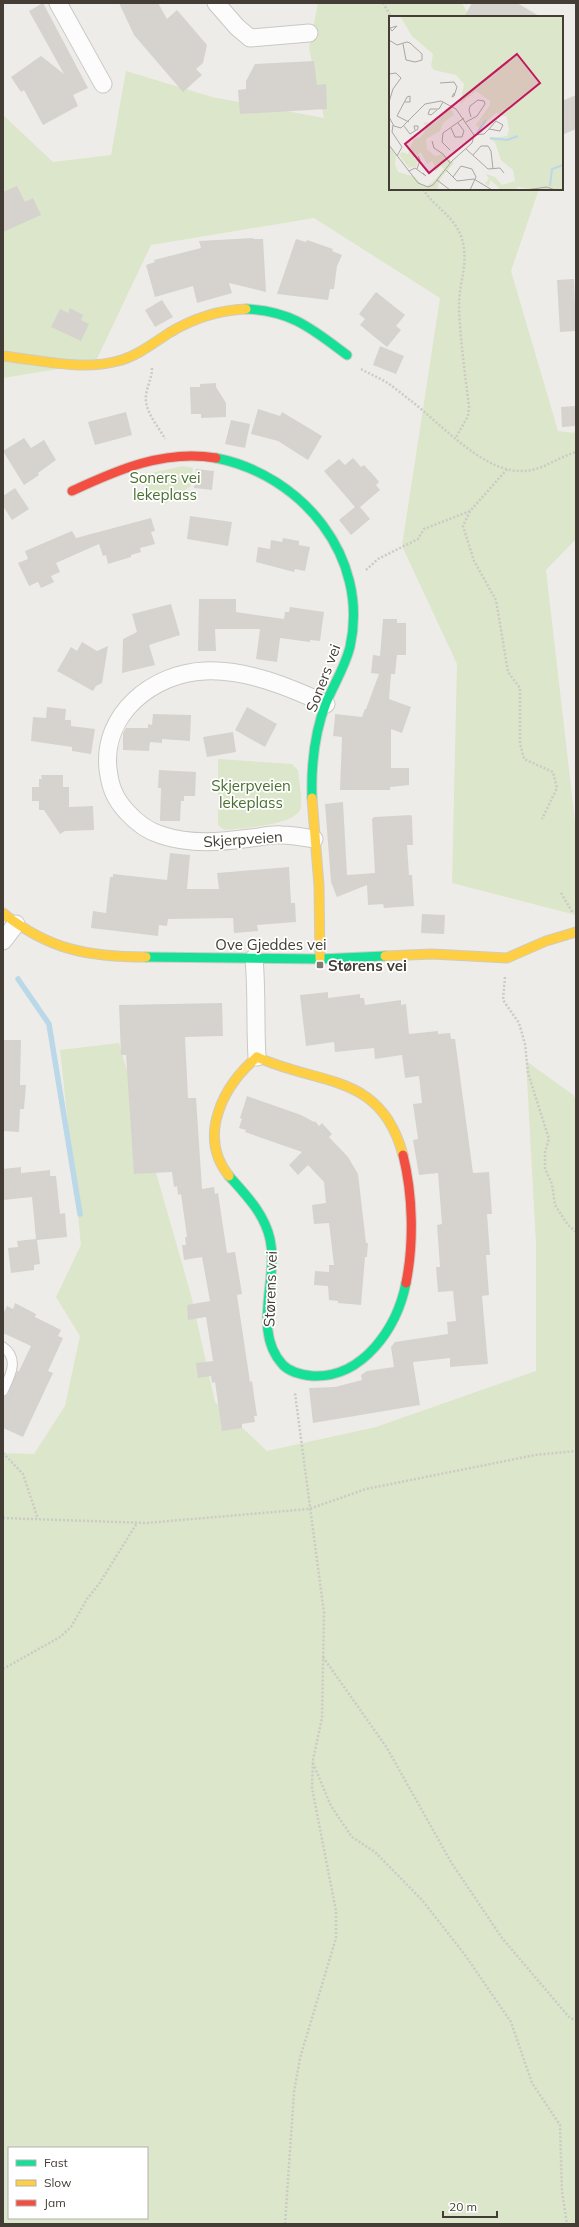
<svg xmlns="http://www.w3.org/2000/svg" width="579" height="2227" font-family="Mulish,sans-serif">
<style>
.green{fill:#dce6ca;fill-rule:evenodd}
.lines{fill:none;stroke-linecap:round;stroke-linejoin:round}
.stream{stroke:#bbd8e9;stroke-width:5.5}
.building{fill:#d6d3cf}
.lane-casing{stroke:#cac8c4;stroke-width:11}
.street-casing{stroke:#cac8c4;stroke-width:19}
.fast-casing{stroke:#cfcbc2;stroke-width:11}
.slow-casing{stroke:#cfcbc2;stroke-width:11}
.jam-casing{stroke:#cfcbc2;stroke-width:11}
.path{stroke:#cccac6;stroke-width:2.5;stroke-dasharray:2 2;stroke-linecap:butt}
.lane{stroke:#fcfcfc;stroke-width:9}
.street{stroke:#fcfcfc;stroke-width:17}
.fast{stroke:#16e098;stroke-width:9}
.slow{stroke:#ffcf43;stroke-width:9}
.jam{stroke:#f24e42;stroke-width:9}
.poi-dot{fill:#7f7a74;stroke:#fff;stroke-width:1.5}
.labels{text-anchor:middle;dominant-baseline:central;stroke-width:3.5;stroke-linejoin:round;paint-order:stroke}
.park-label{font-size:15px;fill:#486f2e;stroke:#fff}
.street-label{font-size:15px;fill:#433d35;stroke:#fff}
.poi-label{font-size:15px;font-weight:bold;fill:#433d35;stroke:#fff;text-anchor:start}
.inset-river{fill:none;stroke:#bbd8e9;stroke-width:2}
.inset-road{fill:none;stroke:#aaa6a0;stroke-width:1}
.view{fill:#c2185b;fill-opacity:0.15;stroke:#c2185b;stroke-width:2}
.inset-edge{fill:none;stroke:#433d35;stroke-width:2}
</style>
<rect width="100%" height="100%" fill="#eeece8"/>
<!-- green -->
<g class="green">
<polygon points="318,3 462,3 470,17 390,17 390,189 539,189 511,271 558,431 576,433 576,539 546,570 576,830 576,915 452,883 457,664 402,546 440,298 314,218 151,245 95,363 3,378 3,115 53,162 111,155 126,71 212,97 324,118 309,48"/>
<path d="M 183,466 L 193,468 L 191,486 L 165,504 C 152,500 146,488 142,475 Z"/>
<path d="M 218,759 L 292,764 L 298,770 C 299,781 302,795 301,807 C 298,826 240,828 224,830 L 218,825 Z"/>
<path d="M 119,1043 L 191,1295 L 215,1402 L 267,1451 L 376,1427 L 536,1371 L 536,1244 L 526,1061 L 572,1094 L 576,1099 L 576,2224 L 3,2224 L 3,1453 L 34,1454 L 65,1406 L 80,1336 L 56,1297 L 81,1245 L 60,1050 ZM 9,2148 L 147,2148 L 147,2218 L 9,2218 Z"/>
</g>
<g class="lines">
<!-- stream -->
<polyline class="stream" points="18,979 49,1024 80,1214"/>
</g>
<!-- building -->
<g class="building">
<polygon points="43,3 88,88 73,95 78,106 43,125 24,90 21,92 11,77 41,56 64,74 29,11"/>
<polygon points="119,3 158,3 167,19 177,10 207,45 203,63 196,69 202,75 183,92 134,35"/>
<polygon points="472,3 517,3 541,17 464,17"/>
<polygon points="314,61 317,85 326,84 327,109 240,114 238,90 246,89 246,81 255,64"/>
<polygon points="576,95 576,129 562,135 562,101"/>
<polygon points="17,186 25,202 33,198 41,215 3,232 3,192"/>
<polygon points="253,238 253,239 263,239 266,292 229,283 232,293 197,303 193,286 155,297 146,265 155,262 154,260 201,248 199,241"/>
<polygon points="296,239 306,242 307,240 333,249 332,251 342,255 337,266 334,289 330,289 328,300 277,294"/>
<polygon points="574,279 576,331 560,332 557,280"/>
<polygon points="376,292 405,315 396,326 401,330 387,347 360,325 365,319 359,314"/>
<polygon points="162,300 173,317 155,327 145,310"/>
<polygon points="70,308 83,315 81,320 89,324 81,341 51,327 60,309 68,313"/>
<polygon points="380,346 404,356 396,374 373,365"/>
<polygon points="216,383 216,387 226,403 226,417 201,418 201,414 191,414 190,387 200,387 200,384"/>
<polygon points="576,406 576,426 562,427 561,407"/>
<polygon points="258,409 280,416 282,412 322,436 308,460 278,441 251,434"/>
<polygon points="126,412 132,435 95,445 88,422"/>
<polygon points="231,420 250,424 245,448 225,444"/>
<polygon points="24,438 31,448 44,440 56,460 38,473 39,475 24,485 3,451"/>
<polygon points="353,458 361,467 364,465 375,477 379,482 376,485 380,490 360,507 370,519 351,535 339,520 355,507 324,471 339,459 345,465"/>
<polygon points="196,469 214,471 212,490 194,488"/>
<polygon points="15,488 29,509 12,520 3,506 3,496"/>
<polygon points="190,516 232,522 228,546 187,539"/>
<polygon points="151,518 155,531 151,532 155,544 140,548 141,552 131,555 131,557 108,564 106,555 103,556 99,544 56,563 60,572 51,576 54,582 41,588 38,582 29,586 18,563 28,559 25,551 72,531 76,538"/>
<polygon points="283,538 299,541 299,545 310,547 305,571 295,569 294,572 256,562 258,547 270,549 271,540 282,542"/>
<polygon points="199,599 236,599 236,612 284,619 285,612 289,612 290,607 324,612 320,641 310,640 310,642 280,638 277,662 256,659 260,629 215,629 216,651 198,651"/>
<polygon points="171,604 180,635 149,645 155,665 122,673 123,639 137,632 132,614"/>
<polygon points="383,619 397,619 397,623 406,623 406,655 397,655 395,674 391,674 389,699 411,707 402,733 391,729 391,768 409,768 409,785 390,787 390,790 340,790 342,737 333,736 335,717 335,714 362,717 365,709 366,709 379,674 371,673 373,655 380,656"/>
<polygon points="82,642 97,651 108,646 102,683 96,686 93,691 57,671 71,647 77,651"/>
<polygon points="47,707 66,709 65,720 71,720 71,726 95,729 91,754 72,751 72,747 31,741 33,717 46,718"/>
<polygon points="247,707 277,724 265,747 235,730"/>
<polygon points="153,714 191,715 190,741 162,739 162,743 150,742 149,751 123,750 123,733 126,728 148,728 148,724 152,725"/>
<polygon points="233,732 236,752 207,757 203,737"/>
<polygon points="159,770 196,772 195,796 184,796 184,801 181,801 180,821 160,821 161,788 158,788"/>
<polygon points="41,775 63,775 63,787 69,787 69,807 93,806 94,830 65,831 60,834 44,810 39,810 39,801 32,801 32,787 39,787 39,779 42,779"/>
<polygon points="343,802 347,875 375,873 372,819 374,817 411,815 412,817 413,845 407,845 409,875 412,875 414,906 384,908 383,904 368,905 367,885 337,897 331,882 325,804"/>
<polygon points="170,853 190,855 187,889 219,889 217,873 289,867 291,903 295,903 296,922 257,925 258,931 234,933 233,918 168,919 167,926 159,925 158,936 91,928 93,911 106,913 110,877 113,877 113,874 167,880"/>
<polygon points="422,914 445,915 444,934 421,933"/>
<polygon points="328,992 328,998 360,994 360,998 364,998 365,1005 401,1000 401,1005 406,1004 409,1034 438,1031 438,1034 450,1033 451,1039 455,1039 473,1173 489,1172 492,1214 487,1214 490,1255 486,1255 489,1295 482,1296 488,1364 450,1367 450,1358 413,1362 420,1405 313,1423 309,1388 335,1387 362,1380 361,1375 367,1371 394,1367 391,1347 395,1342 448,1334 447,1322 456,1321 453,1291 438,1292 436,1267 440,1267 437,1225 442,1224 438,1173 419,1175 414,1146 413,1140 418,1139 413,1104 422,1103 419,1076 405,1078 402,1055 375,1059 374,1048 335,1052 334,1042 306,1046 300,995"/>
<polygon points="222,1003 223,1036 185,1037 188,1098 196,1098 202,1189 214,1187 215,1194 218,1193 227,1253 235,1252 242,1294 237,1295 250,1382 252,1381 257,1416 254,1416 255,1422 242,1424 242,1428 222,1431 215,1382 212,1383 211,1376 198,1378 196,1363 213,1361 206,1317 188,1320 187,1305 210,1301 202,1257 184,1260 182,1245 186,1245 185,1237 187,1237 181,1194 178,1195 177,1186 174,1187 172,1172 134,1174 126,1055 121,1055 119,1005"/>
<polygon points="3,1040 21,1040 20,1085 26,1085 24,1109 20,1109 19,1132 3,1131"/>
<polygon points="247,1096 301,1115 314,1122 315,1121 319,1126 322,1123 332,1134 329,1137 348,1157 358,1174 366,1243 368,1243 367,1257 365,1257 361,1305 338,1303 338,1301 329,1300 328,1286 314,1285 315,1271 329,1272 329,1265 334,1265 329,1223 314,1224 312,1205 326,1203 324,1182 308,1165 298,1175 289,1165 302,1152 245,1132 246,1130 239,1128 242,1119 240,1118"/>
<polygon points="21,1167 21,1173 50,1170 50,1176 56,1176 60,1214 65,1213 67,1237 37,1240 40,1264 34,1265 34,1270 11,1273 8,1248 18,1247 17,1241 36,1239 32,1197 3,1200 3,1169"/>
<polygon points="15,1303 36,1314 35,1317 61,1330 58,1336 63,1338 48,1371 53,1373 23,1437 3,1428 3,1397 8,1394 17,1371 19,1371 31,1346 3,1333 3,1314 7,1306 13,1309"/>
</g>
<g class="lines">
<!-- lane casing -->
<g class="lane-casing">
<path id="lane" d="M 3,1347 C 20,1359 10,1376 3,1391"/>
</g>
<!-- street casing -->
<g class="street-casing">
<g id="street">
<polyline points="58,3 103,84"/>
<polyline points="216,3 237,27 250,38 309,33"/>
<path d="M 314,839 C 303,837 292,835 281,835 C 271,834 261,837 251,838 C 221,842 191,845 161,835 C 148,831 136,822 127,812 C 114,798 110,786 108,769 C 102,714 153,673 205,671 C 246,669 289,687 326,704"/>
<polyline points="3,941 16,924"/>
<path d="M 254,958 C 257,991 255,1024 257,1057"/>
</g>
</g>
<!-- fast casing -->
<g class="fast-casing">
<g id="fast">
<path d="M 246,309 C 292,311 312,329 347,355"/>
<path d="M 216,458 C 302,475 370,557 350,647 C 345,667 334,684 326,703 C 314,734 311,766 312,798"/>
<polyline points="146,957 320,959 385,956"/>
<path d="M 229,1176 C 246,1195 264,1213 270,1239 C 279,1280 251,1330 283,1365 C 291,1373 302,1375 313,1376 C 363,1378 397,1328 406,1283"/>
</g>
</g>
<!-- slow casing -->
<g class="slow-casing">
<g id="slow">
<path d="M 3,356 C 40,360 81,371 118,361 C 137,356 152,344 169,333 C 192,319 219,310 246,309"/>
<polyline points="312,798 319,886 320,959"/>
<path d="M 3,913 C 49,950 89,957 146,957"/>
<polyline points="385,956 432,954 507,958 546,941 576,932"/>
<path d="M 257,1057 C 320,1086 381,1072 403,1155"/>
<path d="M 229,1176 C 197,1136 223,1086 257,1057"/>
</g>
</g>
<!-- jam casing -->
<g class="jam-casing">
<g id="jam">
<path d="M 72,491 C 117,470 165,449 216,458"/>
<path d="M 403,1155 C 413,1195 414,1243 406,1283"/>
</g>
</g>
<!-- path -->
<g class="path">
<polyline points="383,3 391,17"/>
<path d="M 423,189 C 434,207 453,215 461,236 C 470,262 459,280 459,306 C 460,339 465,373 469,407 L 468,416 L 455,439"/>
<path d="M 152,368 C 152,378 147,386 146,396 C 144,411 159,427 165,439"/>
<path d="M 361,369 C 369,374 378,377 386,382 C 394,387 402,394 410,400 C 439,422 481,470 519,471 C 541,472 556,458 576,452"/>
<polyline points="470,511 463,526 474,561 496,600 508,672 520,688 520,743 524,759 553,772 557,788 542,819"/>
<polyline points="366,570 378,559 418,539 424,529 470,511 508,468"/>
<polyline points="561,893 573,913"/>
<polyline points="505,977 503,1000 519,1023 525,1044 528,1073 549,1139 545,1152 545,1169 552,1184 555,1205 568,1225 576,1232"/>
<polyline points="3,1453 23,1474 38,1519"/>
<polyline points="3,1518 146,1523 309,1509 366,1489 535,1455 576,1451"/>
<polyline points="323,1657 387,1748 451,1862 502,1938 569,2017 576,2021"/>
<polyline points="3,1669 60,1637 71,1627 87,1599 99,1584 137,1523"/>
<polyline points="313,1763 331,1806 352,1837 375,1852 422,1900 465,1955 511,2022 532,2083 560,2125 562,2192 567,2224"/>
<polyline points="285,2224 294,2092 300,2058 336,1938 336,1911 312,1788 313,1760 322,1718 324,1613 295,1393"/>
</g>
<!-- lane -->
<use href="#lane" class="lane"/>
<!-- street -->
<use href="#street" class="street"/>
<!-- fast -->
<use href="#fast" class="fast"/>
<!-- slow -->
<use href="#slow" class="slow"/>
<!-- jam -->
<use href="#jam" class="jam"/>
</g>
<!-- markers -->
<rect class="poi-dot" x="316" y="961" width="8" height="8" rx="2"/>
<g class="labels">
<!-- park labels -->
<g class="park-label">
<text x="165" y="477">Soners vei<tspan x="165" dy="17">lekeplass</tspan></text>
<text x="251" y="785">Skjerpveien<tspan x="251" dy="17">lekeplass</tspan></text>
</g>
<!-- street labels -->
<g class="street-label">
<text transform="translate(323 678) rotate(-69)">Soners vei</text>
<text transform="translate(243 839) rotate(-4)">Skjerpveien</text>
<text x="271" y="944">Ove Gjeddes vei</text>
<text transform="translate(270 1289) rotate(-88)">Størens vei</text>
</g>
<!-- poi labels -->
<g class="poi-label">
<text x="328" y="965">Størens vei</text>
</g>
</g>
<!-- overview -->
<g transform="translate(389 16)">
<rect width="174" height="174" fill="#eeece8"/>
<path d="M 11,0 L 174,0 L 174,174 L 144,174 L 130,171 L 124,174 L 112,174 L 102,164 L 99,170 L 96,167 L 100,163 L 97,158 L 106,161 L 113,169 L 126,165 L 124,154 L 112,144 L 106,126 L 100,123 L 118,120 L 120,114 L 118,101 L 107,97 L 90,112 L 87,109 L 101,89 L 101,85 L 87,75 L 71,88 L 75,68 L 67,59 L 45,54 L 42,50 L 44,38 L 23,20 ZM 62,91 L 65,99 L 54,107 L 51,115 L 37,123 L 38,133 L 46,140 L 54,138 L 65,147 L 51,163 L 48,174 L 0,174 L 0,129 L 7,139 L 6,148 L 9,156 L 26,161 L 33,169 L 38,170 L 45,165 L 55,153 L 52,150 L 46,156 L 45,148 L 43,145 L 38,148 L 32,136 L 24,143 L 29,143 L 28,150 L 20,152 L 10,139 L 13,136 L 19,138 L 25,123 L 32,121 L 38,112 L 34,106 L 46,107 Z" fill="#dce6ca"/>
<path class="inset-river" d="M 88,117 L 97,104M 101,122 L 118,124 L 129,120M 161,170 L 163,153 L 174,149"/>
<path class="inset-road" d="M 0,11 L 3,15 L 8,10 L 1,12M 0,24 L 8,29 L 18,26 L 21,27 L 33,38 L 33,44 L 26,46 L 17,44 L 14,28M 0,58 L 7,57 L 12,62 L 4,73 L 0,86M 51,67 L 65,66 L 68,71 L 65,80 L 63,81 L 65,77M 16,86 L 21,86 L 21,80 L 18,81 L 8,100 L 20,106M 48,94 L 42,99 L 39,98 L 41,93 L 50,93 L 54,86M 0,101 L 5,110 L 12,112 L 36,88 L 52,85 L 67,93 L 85,119 L 83,127 L 63,145 L 44,169 L 39,171 L 29,167 L 0,129M 77,106 L 88,100 L 96,88 L 95,85 L 89,84 L 81,90 L 80,94 L 82,101M 4,109 L 3,116 L 13,131 L 8,140M 15,110 L 21,118 L 29,113 L 29,110 L 25,110 L 26,114M 62,112 L 66,121 L 73,121 L 75,115 L 69,107M 85,119 L 95,118 L 100,113 L 111,115 L 114,109 L 107,105 L 100,113M 43,125 L 45,132 L 54,138 L 61,147M 77,133 L 99,153 L 111,152 L 115,157M 61,134 L 53,126 L 54,117 L 75,102M 84,139 L 92,130 L 99,130 L 102,135 L 104,153M 28,153 L 31,144 L 29,140M 57,154 L 68,165 L 85,163 L 103,174M 20,155 L 26,152 L 37,160 L 34,157M 64,161 L 72,150 L 83,153 L 87,161 L 81,174M 48,164 L 61,174M 137,174 L 158,171 L 166,174"/>
<path class="view" d="M 128,38 L 151,67 L 40,157 L 16,128 Z"/>
<rect width="174" height="174" class="inset-edge"/>
</g>
<!-- border -->
<rect width="579" height="2227" fill="none" stroke="#433d35" stroke-width="8"/>
<!-- legend -->
<rect x="8" y="2147" width="140" height="72" fill="#ffffff" stroke="#b4b1ae"/>
<rect x="16" y="2160" width="20" height="6" fill="#16e098" stroke="#b4b1ae"/>
<text x="44" y="2167" font-size="12" fill="#433d35">Fast</text>
<rect x="16" y="2180" width="20" height="6" fill="#ffcf43" stroke="#b4b1ae"/>
<text x="44" y="2187" font-size="12" fill="#433d35">Slow</text>
<rect x="16" y="2200" width="20" height="6" fill="#f24e42" stroke="#b4b1ae"/>
<text x="44" y="2207" font-size="12" fill="#433d35">Jam</text>
<!-- scale -->
<path d="M443 2211v6h54v-6" fill="none" stroke="#433d35" stroke-width="2"/>
<text x="449" y="2211" font-size="12" fill="#433d35" stroke="#ffffff" stroke-width="3" paint-order="stroke">20 m</text>
</svg>
